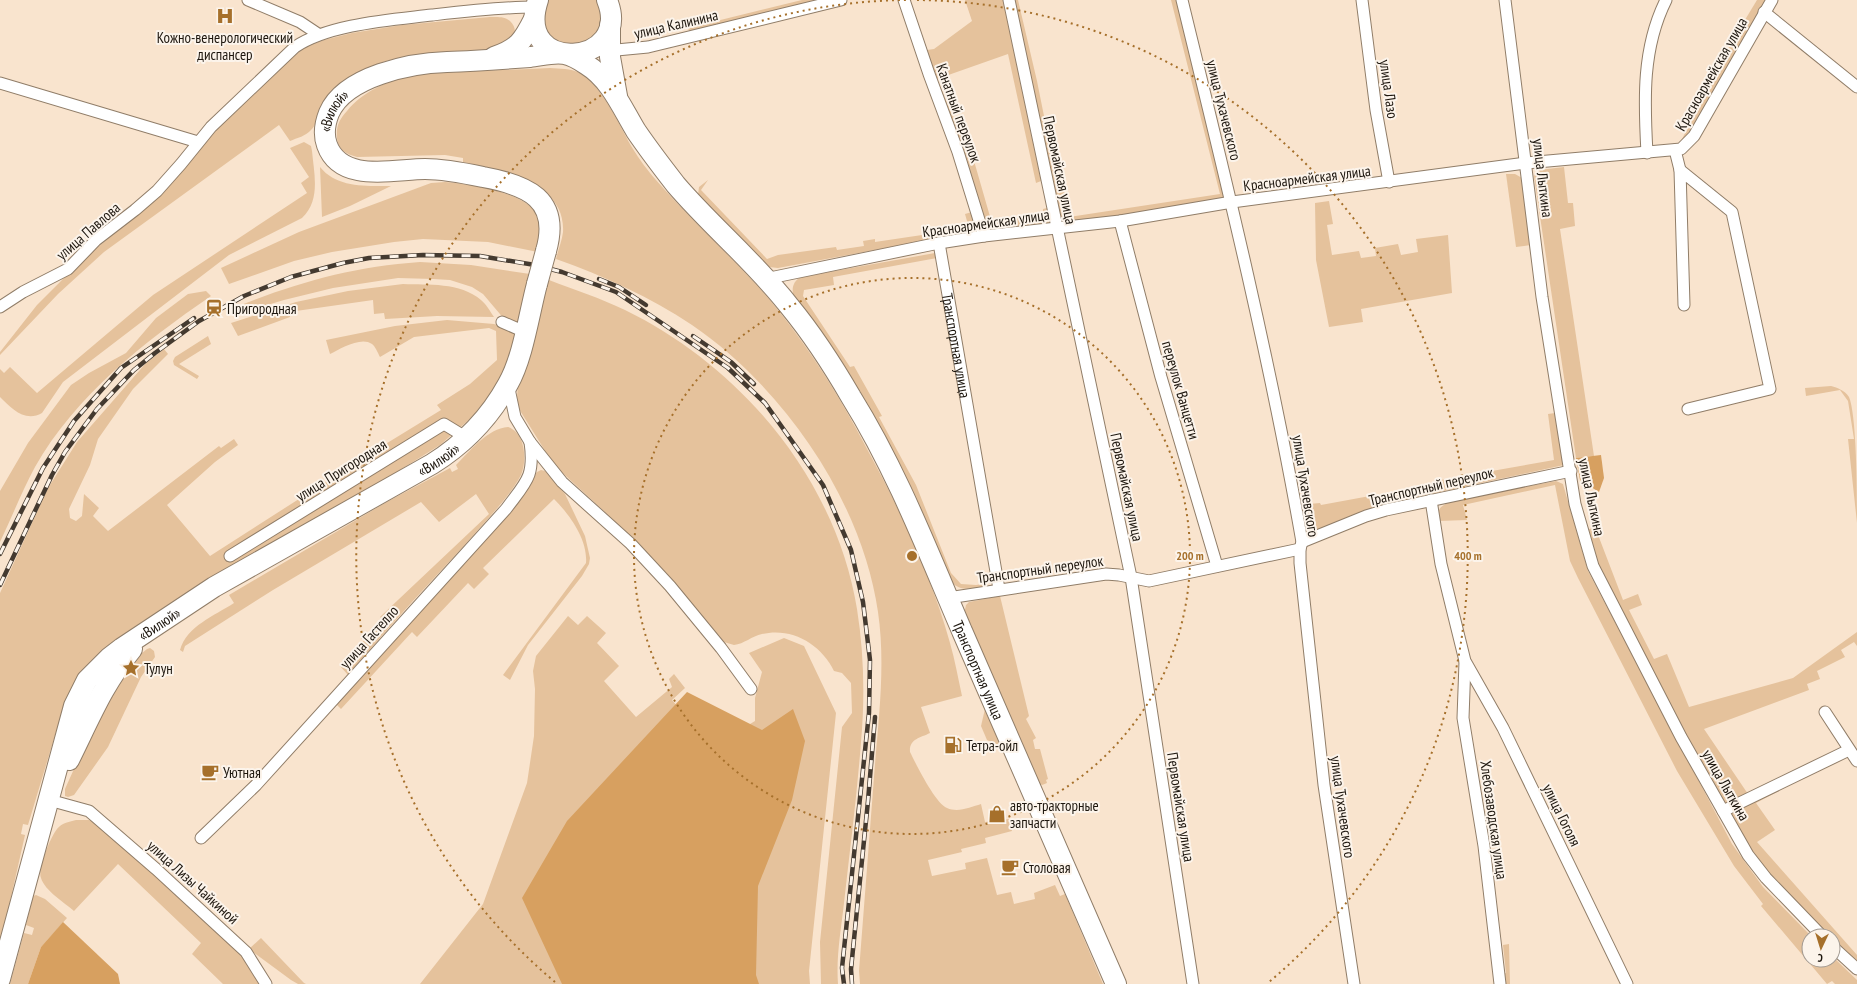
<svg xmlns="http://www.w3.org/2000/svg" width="1857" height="984" font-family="'PT Sans Narrow',sans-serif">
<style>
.green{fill:#e5c29c}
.forest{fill:#d7a060}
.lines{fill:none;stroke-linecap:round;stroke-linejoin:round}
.street-casing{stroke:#907d68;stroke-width:13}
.highway-casing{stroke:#907d68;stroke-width:22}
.street{stroke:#fff;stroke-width:11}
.highway{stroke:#fff;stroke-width:20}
.rail-casing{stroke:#443a30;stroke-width:4.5}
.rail{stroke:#fcf4eb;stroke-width:3;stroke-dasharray:9;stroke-linecap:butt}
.highway-bridge-casing{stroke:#907d68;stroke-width:22;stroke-linecap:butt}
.highway-bridge{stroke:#fff;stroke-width:20}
.ring{fill:none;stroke:#a6702b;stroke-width:2;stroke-dasharray:2 4}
.labels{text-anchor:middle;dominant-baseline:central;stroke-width:4;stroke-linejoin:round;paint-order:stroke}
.street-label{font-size:15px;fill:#1d160e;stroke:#fcf4eb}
.poi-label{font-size:15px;fill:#1d160e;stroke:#fcf4eb;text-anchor:start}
.centre{fill:#a6702b;stroke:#fcf4eb;stroke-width:2}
.ring-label{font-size:12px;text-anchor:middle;font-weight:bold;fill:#a6702b;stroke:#fcf4eb;stroke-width:4;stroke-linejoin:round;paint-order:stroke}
</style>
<rect width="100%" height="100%" fill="#f9e4ce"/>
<!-- green -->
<g class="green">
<polygon points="544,0 599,0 602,28 579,48 549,39 540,10"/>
<polygon points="802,0 818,0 690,34 688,28"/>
<polygon points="907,0 912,0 910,1 927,50 934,49 972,21 965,0 1003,0 1041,181 1036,183 1008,54 937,79 954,119 966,141 968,140 991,220 1008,220 1043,213 1043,209 1047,208 1050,223 989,230 988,228 960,139 952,126"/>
<polygon points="1013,0 1018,0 1037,81 1058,186 1063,185 1069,217 1220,194 1171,0 1176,0 1227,200 1062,224"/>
<polygon points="1757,0 1767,0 1692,132 1680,143 1731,43"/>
<path d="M 490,17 C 496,17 505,16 510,21 C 522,33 509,43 498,48 C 487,52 470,50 459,51 C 423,53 387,56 356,74 C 344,80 326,99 320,111 C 317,117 316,126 311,130 C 306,136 297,138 290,141 L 279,125 L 104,252 L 58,294 L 0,355 L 0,352 L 37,305 L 81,261 L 133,218 L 194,152 L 259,88 L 300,51 L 309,45 L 324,40 L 352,33 L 402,25 Z"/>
<path d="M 550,68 C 560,69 570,68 580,73 C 602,85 620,127 633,149 C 639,159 648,171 656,180 C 695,225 741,264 778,310 C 812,352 841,399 866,447 C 900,510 931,574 950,643 C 955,660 958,678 962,696 L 921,707 L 930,733 C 920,738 909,739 910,752 C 916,764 935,803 947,808 C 958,813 971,807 981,804 L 985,822 L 1009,819 L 1012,831 L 985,838 L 986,843 L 961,849 L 962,852 L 928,860 L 932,876 L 966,869 L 965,863 L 987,858 L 997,895 L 1011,892 L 1014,904 L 1035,899 L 1034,893 L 1055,885 L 1060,896 L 1065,894 L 1103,984 L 860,984 L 859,971 C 864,907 869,842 874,777 C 878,722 886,667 878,612 C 862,501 784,388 692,325 C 650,297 604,276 556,259 C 558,250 562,241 563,232 C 566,182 499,170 463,162 L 463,158 L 445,155 L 357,157 C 346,154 338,150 337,138 C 336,126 339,120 347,111 C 362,92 389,80 413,75 C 422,73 433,73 443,73 C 478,70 514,70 550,68 Z"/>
<path d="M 304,142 L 311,146 L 312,151 C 314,174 321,200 302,218 L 229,255 L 63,382 L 42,413 C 25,423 11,408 0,397 L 0,369 L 4,373 L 10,367 L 37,393 L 153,295 L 307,193 L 301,183 L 309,177 L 290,148 Z"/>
<path d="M 320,167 C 337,188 366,186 391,186 L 350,206 L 322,217 Z"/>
<polygon points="1564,167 1568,203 1573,203 1575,226 1560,229 1594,456 1576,458 1534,176 1539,170"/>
<polygon points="1506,174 1515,174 1522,178 1531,245 1516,247"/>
<polygon points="708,180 701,190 767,259 778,255 836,247 837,250 864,246 863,241 875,239 875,242 969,228 965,214 972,212 977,231 778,268 769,267 763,263 698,195 699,187"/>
<path d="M 445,182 C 470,184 538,193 542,225 C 543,233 539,244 538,252 L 488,242 L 423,239 L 394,242 L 332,252 L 294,261 L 229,284 L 221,268 L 299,232 L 431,183 Z"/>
<polygon points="1329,201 1333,224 1327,225 1332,255 1359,251 1361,258 1376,256 1375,248 1398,244 1401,255 1418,252 1416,239 1448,235 1452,293 1361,309 1363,322 1329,327 1316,260 1315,203"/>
<path d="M 935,253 L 937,258 L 833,277 L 834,285 L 804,290 L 803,296 L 850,367 L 854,366 L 882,416 L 879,417 L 916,485 L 951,573 L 961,584 L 976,585 L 983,584 L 989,576 L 986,585 C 976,589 959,592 952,582 L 901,466 L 876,421 L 794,298 C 791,289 793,281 801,277 Z"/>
<path d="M 420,262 L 471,265 L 530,274 L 519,323 L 505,320 L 483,294 L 472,287 L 450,280 L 433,279 L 398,278 L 333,288 L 284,300 L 234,315 L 231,309 C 295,283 351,267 420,262 Z"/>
<path d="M 549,280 C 575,290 600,298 625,310 C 742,367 836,480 857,609 C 864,653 865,697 861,742 C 857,795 850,849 844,903 C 841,930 836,957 838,984 L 821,984 L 820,942 L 842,727 L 852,713 L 851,683 L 842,673 L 834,671 C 821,644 792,627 762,634 C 752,636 744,644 734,645 L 724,642 L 666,576 L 605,512 L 554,465 L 519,409 L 517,397 L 518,384 Z"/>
<path d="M 403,284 C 428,285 460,282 481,300 C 486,304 490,311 494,317 L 437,316 L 385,319 L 384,313 L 374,314 L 373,300 L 289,312 L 290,317 L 238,336 L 231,323 L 296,302 L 348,291 Z"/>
<path d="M 206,291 L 211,296 C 144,342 76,395 35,467 C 22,491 12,517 0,542 L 0,491 L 28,443 L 71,385 L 89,373 L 126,353 L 156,318 L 188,294 Z"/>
<path d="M 447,320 L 494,324 L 516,331 L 505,371 L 490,395 L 471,418 L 440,445 L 320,520 L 69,698 L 56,732 L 28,825 L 23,824 L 21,834 L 25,835 L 0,946 L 0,593 L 48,488 L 77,442 L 146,363 L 164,349 L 168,354 L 133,389 L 98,439 L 90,465 L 69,509 L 70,518 L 76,521 L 82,516 L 84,494 L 99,508 L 93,516 L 108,531 L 219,446 L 221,448 L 234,439 L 238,445 L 215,462 L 167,505 L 210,556 L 366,456 L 441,410 L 437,405 L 470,384 L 497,360 L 496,331 L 489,328 L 414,337 L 380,357 C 378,353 375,346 372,344 C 361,336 340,349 330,354 L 326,340 L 395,326 Z"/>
<polygon points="208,336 211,344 179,364 199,376 197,379 174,365 173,361 175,357"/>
<path d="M 1831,386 C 1838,388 1844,390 1849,397 C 1857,416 1857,497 1857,523 L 1848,439 L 1854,439 L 1848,401 L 1840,390 L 1806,396 L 1805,388 Z"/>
<polygon points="1555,413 1564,465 1416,497 1362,513 1307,534 1305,533 1301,502 1304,501 1309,504 1320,503 1321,505 1435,484 1435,481 1554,460 1548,414"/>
<path d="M 508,427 C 526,433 527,461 521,475 C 512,492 499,506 486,521 C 469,540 452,559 435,577 C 405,609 376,642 348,675 L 340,666 L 383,620 L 380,617 L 489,514 L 476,494 L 439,522 L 421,502 L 273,590 L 185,646 L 183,652 L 180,650 C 187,626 214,616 234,603 L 229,595 L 385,503 L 450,468 L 452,472 L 458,469 L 456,465 C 469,452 488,428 508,427 Z"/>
<path d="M 541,470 L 545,471 L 565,494 L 585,536 L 590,558 L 589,564 L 582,576 L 528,645 L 510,680 L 503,675 L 586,563 C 588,540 570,515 554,499 L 483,568 L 489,574 L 474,589 L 468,583 L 417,637 L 412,632 L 341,709 L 335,703 L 520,497 L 537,472 Z"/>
<path d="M 1556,481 L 1563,484 L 1588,571 L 1732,844 L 1763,887 L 1811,936 L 1809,936 L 1809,960 L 1833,960 L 1833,957 L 1857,980 L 1857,984 L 1835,984 L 1832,981 L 1827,984 L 1761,906 L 1763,904 L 1734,866 L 1677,771 L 1578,578 L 1570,561 L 1555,485 L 1463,505 L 1467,520 L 1438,521 C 1437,508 1440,507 1451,501 Z"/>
<polygon points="1595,527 1623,600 1638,594 1642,605 1629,610 1654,659 1667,654 1689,707 1793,678 1857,632 1857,646 1854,642 1841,650 1845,657 1817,671 1820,679 1807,684 1809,690 1704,729 1748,794 1756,789 1758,792 1725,807 1687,738 1598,565 1587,530"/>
<polygon points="1000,596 1029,716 1026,719 1036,738 1033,740 1035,749 1040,749 1048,779 1046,780 1047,783 1042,785 1037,782 993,677 964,614 966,605 969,602"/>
<polygon points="568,616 578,625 587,616 606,633 597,643 619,666 604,681 636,717 672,687 669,679 674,674 685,688 672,700 687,718 727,738 755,721 755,698 762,672 749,653 784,638 804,646 836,713 809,971 810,984 420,984 483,904 527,783 534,736 535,689 533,671 536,656"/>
<polygon points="150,648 154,651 155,657 141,677 108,747 74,795 68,797 65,796 65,789 104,702 129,664 147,649"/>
<polygon points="985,709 1001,747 987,740 981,726"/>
<path d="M 1788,786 L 1756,803 L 1775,830 L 1757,842 L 1857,955 L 1857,964 L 1833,942 L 1833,936 L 1827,936 L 1786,894 L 1750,852 L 1730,816 C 1736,806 1775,792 1788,786 Z"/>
<path d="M 76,820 L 89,820 L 104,827 L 246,957 L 265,984 L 223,984 L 192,954 L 201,943 L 118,864 L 74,911 C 64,902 45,891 41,878 C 37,870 51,836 57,829 C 62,823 68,822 76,820 Z"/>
<polygon points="36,895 45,899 67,918 41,947 28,984 10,984 24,933 32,935 34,928 26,925 33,896"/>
<polygon points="261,938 304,983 306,984 298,984 291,980 249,949"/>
<polygon points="1509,944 1510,984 1504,984 1502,974 1506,973 1503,945"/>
</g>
<!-- forest -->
<g class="forest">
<polygon points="1601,455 1604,478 1599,492 1580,480 1576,458"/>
<polygon points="687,692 762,730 793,709 805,741 792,800 758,886 756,975 759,984 562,984 522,898 567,821"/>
<polygon points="63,922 118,974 120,984 28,984 41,947"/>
</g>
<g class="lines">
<!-- street casing -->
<g class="street-casing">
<g id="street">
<polyline points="248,0 300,22 318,34"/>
<polyline points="904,0 929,74 958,152 984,236"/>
<polyline points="1009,0 1131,577 1193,984"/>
<path d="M 1182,0 C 1226,180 1270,359 1302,542 L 1300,549 L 1300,563 L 1324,785 L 1354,984"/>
<polyline points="1362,0 1376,110 1389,182"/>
<polyline points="1505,0 1542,297 1575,504 1593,566 1681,737 1748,855 1766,878 1822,936"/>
<polyline points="1764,12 1857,87"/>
<polyline points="606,51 648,47 841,0"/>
<polyline points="0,83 198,142"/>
<polyline points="1675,150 1680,170"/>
<path d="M 1647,153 C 1644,100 1642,48 1666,0"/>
<polyline points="1120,221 1161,377 1217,566"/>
<path id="s1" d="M 939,243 L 999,589"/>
<polyline points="765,279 939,243 984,236 1120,221 1232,202 1526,163 1681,149 1694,136 1772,0"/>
<polyline points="1684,305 1680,170 1732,212 1770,389 1688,409"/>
<path d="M 0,307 L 23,292 L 68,269 L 96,240 L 135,210 L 157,191 L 181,164 L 211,127 L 295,47 C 329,24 391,20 432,15 C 467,11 501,7 535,7"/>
<polyline points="502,322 525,332"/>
<polyline points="508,384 515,417 530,442 562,482 631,544 670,586 721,648 751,689"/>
<polyline points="1431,500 1441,564 1465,661 1503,728 1627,984"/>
<polyline points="1302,542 1366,516 1386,510 1571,471"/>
<polyline points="230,556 444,424 467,438"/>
<polyline points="948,598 1106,574 1119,575 1149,581 1300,549"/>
<polyline points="1465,662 1463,718 1484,846 1500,984"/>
<polyline points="1825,712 1857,761"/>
<polyline points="49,800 89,811 156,869 246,952 266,984"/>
<polyline points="1723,811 1849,750"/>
<path d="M 201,838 L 256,785 L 506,509 C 526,482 535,477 530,442"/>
<polyline points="1833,947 1857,969"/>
</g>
</g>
<!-- highway casing -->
<g class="highway-casing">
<g id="highway">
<path d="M 538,0 C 513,76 634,67 607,0"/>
<polyline points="610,25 610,57 617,96"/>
<path d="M 494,57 C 518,49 523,41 534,19"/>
<path id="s2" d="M 546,251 C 561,199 527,185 483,177 C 464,173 444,169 425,169 C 395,169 341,184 327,145 C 323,134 325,123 329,113 C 345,76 411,63 447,62 C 475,61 503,59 530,57 C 540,56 554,52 564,54 C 570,55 581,61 587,65 C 610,79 622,108 636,131 C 649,150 662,167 676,185 C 712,227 756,263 790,307 C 813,335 833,366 851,397 C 897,471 928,552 962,631 C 1013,749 1064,867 1116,984"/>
<path d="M 69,760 C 89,720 103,684 132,649"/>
<path id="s3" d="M 0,979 L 74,706 L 87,680 L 109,658 L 122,648 L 214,587 L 432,464 C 464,444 490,417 508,384 C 523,358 529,314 537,284"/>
</g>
</g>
<!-- street -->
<use href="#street" class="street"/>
<!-- highway -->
<use href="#highway" class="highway"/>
<!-- rail casing -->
<g class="rail-casing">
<g id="rail">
<polyline points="599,279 619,287 646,305"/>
<polyline points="693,336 731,362 754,384"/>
<polyline points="0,554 43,468 74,421 121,368 194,318"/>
<polyline points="0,585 52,475 65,452 97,409 134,370 155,353 199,321 244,296 291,277 343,263 369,258 423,255 480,256 535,265 562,272 616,292 728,368 765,403 823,485 851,550 863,602 870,660 869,713 842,968 844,984"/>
<polyline points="852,984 851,969 868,801 875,717"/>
</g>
</g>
<!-- rail -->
<use href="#rail" class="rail"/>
<!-- highway-bridge casing -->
<g class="highway-bridge-casing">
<polyline id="highway-bridge" points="537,284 546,251"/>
</g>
<!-- highway-bridge -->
<use href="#highway-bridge" class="highway-bridge"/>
</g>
<!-- distance rings -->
<g class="ring">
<circle cx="912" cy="556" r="278"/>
<path d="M555 982A556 556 0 0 1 907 0M917 0A556 556 0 0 1 1269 982"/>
</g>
<!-- icons -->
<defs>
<g id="hospital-bare" transform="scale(1.38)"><path d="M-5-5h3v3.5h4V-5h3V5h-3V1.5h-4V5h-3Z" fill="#a6702b" stroke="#fcf4eb" stroke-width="2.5" paint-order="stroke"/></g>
<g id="station-bare" transform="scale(1.38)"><path d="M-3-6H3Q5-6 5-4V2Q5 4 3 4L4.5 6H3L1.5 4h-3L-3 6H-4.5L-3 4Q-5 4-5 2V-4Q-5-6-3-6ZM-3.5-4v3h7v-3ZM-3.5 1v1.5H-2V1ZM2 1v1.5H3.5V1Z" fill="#a6702b" stroke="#fcf4eb" stroke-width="2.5" paint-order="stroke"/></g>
<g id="sight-bare" transform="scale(1.38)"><path d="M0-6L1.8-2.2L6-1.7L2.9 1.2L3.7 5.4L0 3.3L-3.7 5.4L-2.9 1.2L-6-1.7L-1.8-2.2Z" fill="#a6702b" stroke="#fcf4eb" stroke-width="2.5" paint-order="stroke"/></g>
<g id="fuel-bare" transform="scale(1.38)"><path d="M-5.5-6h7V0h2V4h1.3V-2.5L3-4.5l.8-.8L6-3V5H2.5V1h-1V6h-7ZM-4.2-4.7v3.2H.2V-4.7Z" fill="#a6702b" stroke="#fcf4eb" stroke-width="2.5" paint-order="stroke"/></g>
<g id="cafe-bare" transform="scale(1.38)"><path d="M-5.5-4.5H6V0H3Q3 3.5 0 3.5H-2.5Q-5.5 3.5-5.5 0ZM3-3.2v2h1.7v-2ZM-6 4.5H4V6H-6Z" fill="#a6702b" stroke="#fcf4eb" stroke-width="2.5" paint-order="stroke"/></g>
<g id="shop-bare" transform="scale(1.38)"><path d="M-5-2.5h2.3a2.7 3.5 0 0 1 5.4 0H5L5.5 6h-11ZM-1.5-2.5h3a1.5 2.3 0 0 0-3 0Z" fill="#a6702b" stroke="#fcf4eb" stroke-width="2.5" paint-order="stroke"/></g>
</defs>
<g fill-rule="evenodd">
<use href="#hospital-bare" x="225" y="16"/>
<use href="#station-bare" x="214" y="308"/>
<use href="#sight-bare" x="131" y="668"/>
<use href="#fuel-bare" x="953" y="745"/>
<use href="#cafe-bare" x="210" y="772"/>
<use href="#shop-bare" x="997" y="814"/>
<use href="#cafe-bare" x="1010" y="867"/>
</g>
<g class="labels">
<!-- street labels -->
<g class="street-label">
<text transform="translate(676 24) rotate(-13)">улица Калинина</text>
<text transform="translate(1711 74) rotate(-60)">Красноармейская улица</text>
<text transform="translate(1389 89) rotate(82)">улица Лазо</text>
<text transform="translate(1224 110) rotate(76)">улица Тухачевского</text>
<text stroke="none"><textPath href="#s2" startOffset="320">«Вилюй»</textPath></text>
<text transform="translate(959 113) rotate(70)">Канатный переулок</text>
<text transform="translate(1060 170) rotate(78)">Первомайская улица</text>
<text transform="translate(1307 178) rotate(-7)">Красноармейская улица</text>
<text transform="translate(1543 178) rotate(83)">улица Лыткина</text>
<text transform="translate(986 223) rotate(-8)">Красноармейская улица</text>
<text transform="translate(88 231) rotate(-41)">улица Павлова</text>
<text stroke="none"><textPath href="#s1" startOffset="104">Транспортная улица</textPath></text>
<text transform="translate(1181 390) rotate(74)">переулок Ванцетти</text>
<text stroke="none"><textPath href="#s3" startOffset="728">«Вилюй»</textPath></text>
<text transform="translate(341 470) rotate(-32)">улица Пригородная</text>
<text transform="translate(1306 486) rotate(81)">улица Тухачевского</text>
<text transform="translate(1431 486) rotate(-13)">Транспортный переулок</text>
<text transform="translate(1127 487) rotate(78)">Первомайская улица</text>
<text transform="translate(1592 497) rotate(78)">улица Лыткина</text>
<text transform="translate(1040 569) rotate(-8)">Транспортный переулок</text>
<text stroke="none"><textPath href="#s3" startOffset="404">«Вилюй»</textPath></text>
<text transform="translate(369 637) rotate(-48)">улица Гастелло</text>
<text stroke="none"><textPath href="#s2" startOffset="1321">Транспортная улица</textPath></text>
<text transform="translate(1726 785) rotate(60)">улица Лыткина</text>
<text transform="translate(1181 807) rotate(81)">Первомайская улица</text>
<text transform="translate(1343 807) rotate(82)">улица Тухачевского</text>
<text transform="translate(1562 815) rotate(64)">улица Гоголя</text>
<text transform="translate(1494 820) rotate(82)">Хлебозаводская улица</text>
<text transform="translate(193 882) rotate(42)">улица Лизы Чайкиной</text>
</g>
<!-- poi labels -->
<g class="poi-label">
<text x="225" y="37" text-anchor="middle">Кожно-венерологический<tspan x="225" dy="17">диспансер</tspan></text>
<text x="227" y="308">Пригородная</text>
<text x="144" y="668">Тулун</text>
<text x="966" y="745">Тетра-ойл</text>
<text x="223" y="772">Уютная</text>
<text x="1010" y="805">авто-тракторные<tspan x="1010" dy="17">запчасти</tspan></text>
<text x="1023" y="867">Столовая</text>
</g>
</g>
<circle cx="912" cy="556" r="6" class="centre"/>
<g class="ring-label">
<text x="1190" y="560">200 m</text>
<text x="1468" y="560">400 m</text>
</g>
<!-- north arrow -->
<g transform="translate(1821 948) rotate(184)"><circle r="19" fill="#fcf4eb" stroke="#a39b93"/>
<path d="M0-3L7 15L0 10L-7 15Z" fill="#a6702b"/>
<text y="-6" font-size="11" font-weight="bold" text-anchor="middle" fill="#1d160e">С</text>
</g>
</svg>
